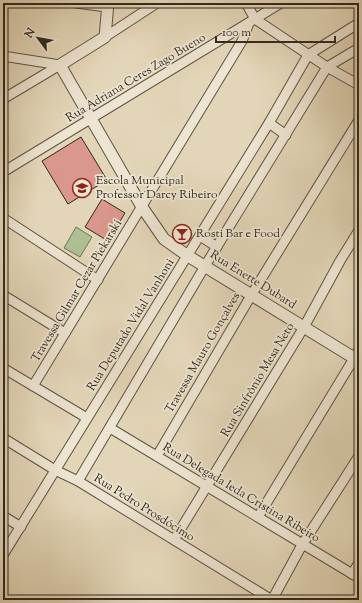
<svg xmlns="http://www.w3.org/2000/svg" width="362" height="603" font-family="'Sorts Mill Goudy',serif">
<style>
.green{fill:#aebf93;stroke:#707459}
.building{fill:#da978d;stroke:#31291f}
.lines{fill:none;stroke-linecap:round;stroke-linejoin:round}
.minor-casing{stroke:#5e5445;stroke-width:11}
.tertiary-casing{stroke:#5e5445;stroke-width:13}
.minor{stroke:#ede4d1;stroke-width:9}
.tertiary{stroke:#ede4d1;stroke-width:11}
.labels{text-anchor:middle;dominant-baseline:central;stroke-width:3.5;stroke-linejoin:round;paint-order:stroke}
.street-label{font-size:12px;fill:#31291f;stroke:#ede4d1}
.poi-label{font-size:12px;fill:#31291f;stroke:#ede4d1;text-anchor:start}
</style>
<rect width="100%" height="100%" fill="#e3d6b8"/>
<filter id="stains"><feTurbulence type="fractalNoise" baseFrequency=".005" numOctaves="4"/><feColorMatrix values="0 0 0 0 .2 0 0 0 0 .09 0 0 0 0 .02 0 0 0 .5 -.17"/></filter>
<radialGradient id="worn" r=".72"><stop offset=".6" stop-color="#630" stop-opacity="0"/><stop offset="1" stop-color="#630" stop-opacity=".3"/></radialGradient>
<!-- green -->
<polygon class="green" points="76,227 92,237 80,257 64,248"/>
<!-- building -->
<g class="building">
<polygon points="81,137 107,180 68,204 42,161"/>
<polygon points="102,199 125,213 108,241 85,227"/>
</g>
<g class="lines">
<!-- minor casing -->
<g class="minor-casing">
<g id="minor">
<polyline points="76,3 107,7"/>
<polyline points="246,3 255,19 327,67 359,85"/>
<polyline points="105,37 157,3"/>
<polyline points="3,56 60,65"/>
<polyline points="3,99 60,65"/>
<polyline points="269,123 286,135"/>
<polyline points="3,172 281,3"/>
<polyline points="3,218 98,280"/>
<polyline points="200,236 217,247"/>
<polyline points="3,295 65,333"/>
<polyline points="3,368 87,418"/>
<polyline points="33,386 242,41 249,23"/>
<polyline points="110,428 359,578"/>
<polyline points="3,438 55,470 78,481 272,600"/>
<polyline points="157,456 252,294 359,120"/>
<polyline points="78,481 205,266 327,67 359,48"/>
<polyline points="3,516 21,527"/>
<polyline points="258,517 359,350"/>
<polyline points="174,540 304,327 340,261 359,230"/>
<polyline points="3,555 269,123 308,55 359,23"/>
<polyline points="352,574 359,563"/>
<polyline points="272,600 302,545 359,456"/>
</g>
</g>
<!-- tertiary casing -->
<g class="tertiary-casing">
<polyline id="tertiary" points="108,3 105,37 60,65 142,207 164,239 188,256 359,361"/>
</g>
<!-- minor -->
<use href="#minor" class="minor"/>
<!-- tertiary -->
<use href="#tertiary" class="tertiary"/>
</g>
<!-- icons -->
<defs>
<g id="school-ring" transform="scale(1)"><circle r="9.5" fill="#ede4d1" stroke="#8f2418" stroke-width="1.5"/><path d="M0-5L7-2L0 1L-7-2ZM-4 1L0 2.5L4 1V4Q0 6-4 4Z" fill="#8f2418"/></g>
<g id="bar-ring" transform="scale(1)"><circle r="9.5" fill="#ede4d1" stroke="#8f2418" stroke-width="1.5"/><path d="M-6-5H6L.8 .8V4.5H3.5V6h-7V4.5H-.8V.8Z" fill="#8f2418"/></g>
</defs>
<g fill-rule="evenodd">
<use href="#school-ring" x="82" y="188"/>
<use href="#bar-ring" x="182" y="234"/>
</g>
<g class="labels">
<!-- street labels -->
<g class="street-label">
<text transform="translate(136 78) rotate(-31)">Rua Adriana Ceres Zago Bueno</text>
<text transform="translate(253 280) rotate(32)">Rua Enette Dubard</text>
<text transform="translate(77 291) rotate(-59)">Travessa Gilmar Cezar Piekarski</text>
<text transform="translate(131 325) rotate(-58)">Rua Deputado Vidal Vanhoni</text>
<text transform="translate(203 353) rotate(-60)">Travessa Mauro Gonçalves</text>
<text transform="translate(258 380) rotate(-59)">Rua Sinfrônio Mesa Neto</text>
<text transform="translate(241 493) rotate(31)">Rua Delegada Ieda Cristina Ribeiro</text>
<text transform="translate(144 508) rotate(32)">Rua Pedro Prosdócimo</text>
</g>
<!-- poi labels -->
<g class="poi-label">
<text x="96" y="181">Escola Municipal<tspan x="96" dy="14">Professor Darcy Ribeiro</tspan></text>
<text x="196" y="234">Rosti Bar e Food</text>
</g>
</g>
<!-- margin -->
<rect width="362" height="603" fill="none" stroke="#e3d6b8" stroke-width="16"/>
<rect x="4" y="4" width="354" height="595" fill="none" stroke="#31291f" stroke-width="2"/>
<rect x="8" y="8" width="346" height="587" fill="none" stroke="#31291f"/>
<!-- north arrow -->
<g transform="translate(38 38) rotate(302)" stroke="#ede4d1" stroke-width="3" paint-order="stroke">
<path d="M0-3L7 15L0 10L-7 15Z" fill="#31291f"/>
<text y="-6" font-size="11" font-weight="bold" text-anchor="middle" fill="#31291f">N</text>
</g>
<!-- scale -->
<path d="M216 36v6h119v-6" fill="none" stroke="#31291f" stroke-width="2"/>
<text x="222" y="36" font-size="12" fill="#31291f" stroke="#ede4d1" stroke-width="3" paint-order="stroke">100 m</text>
<rect width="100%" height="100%" filter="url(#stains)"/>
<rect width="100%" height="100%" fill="url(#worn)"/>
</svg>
